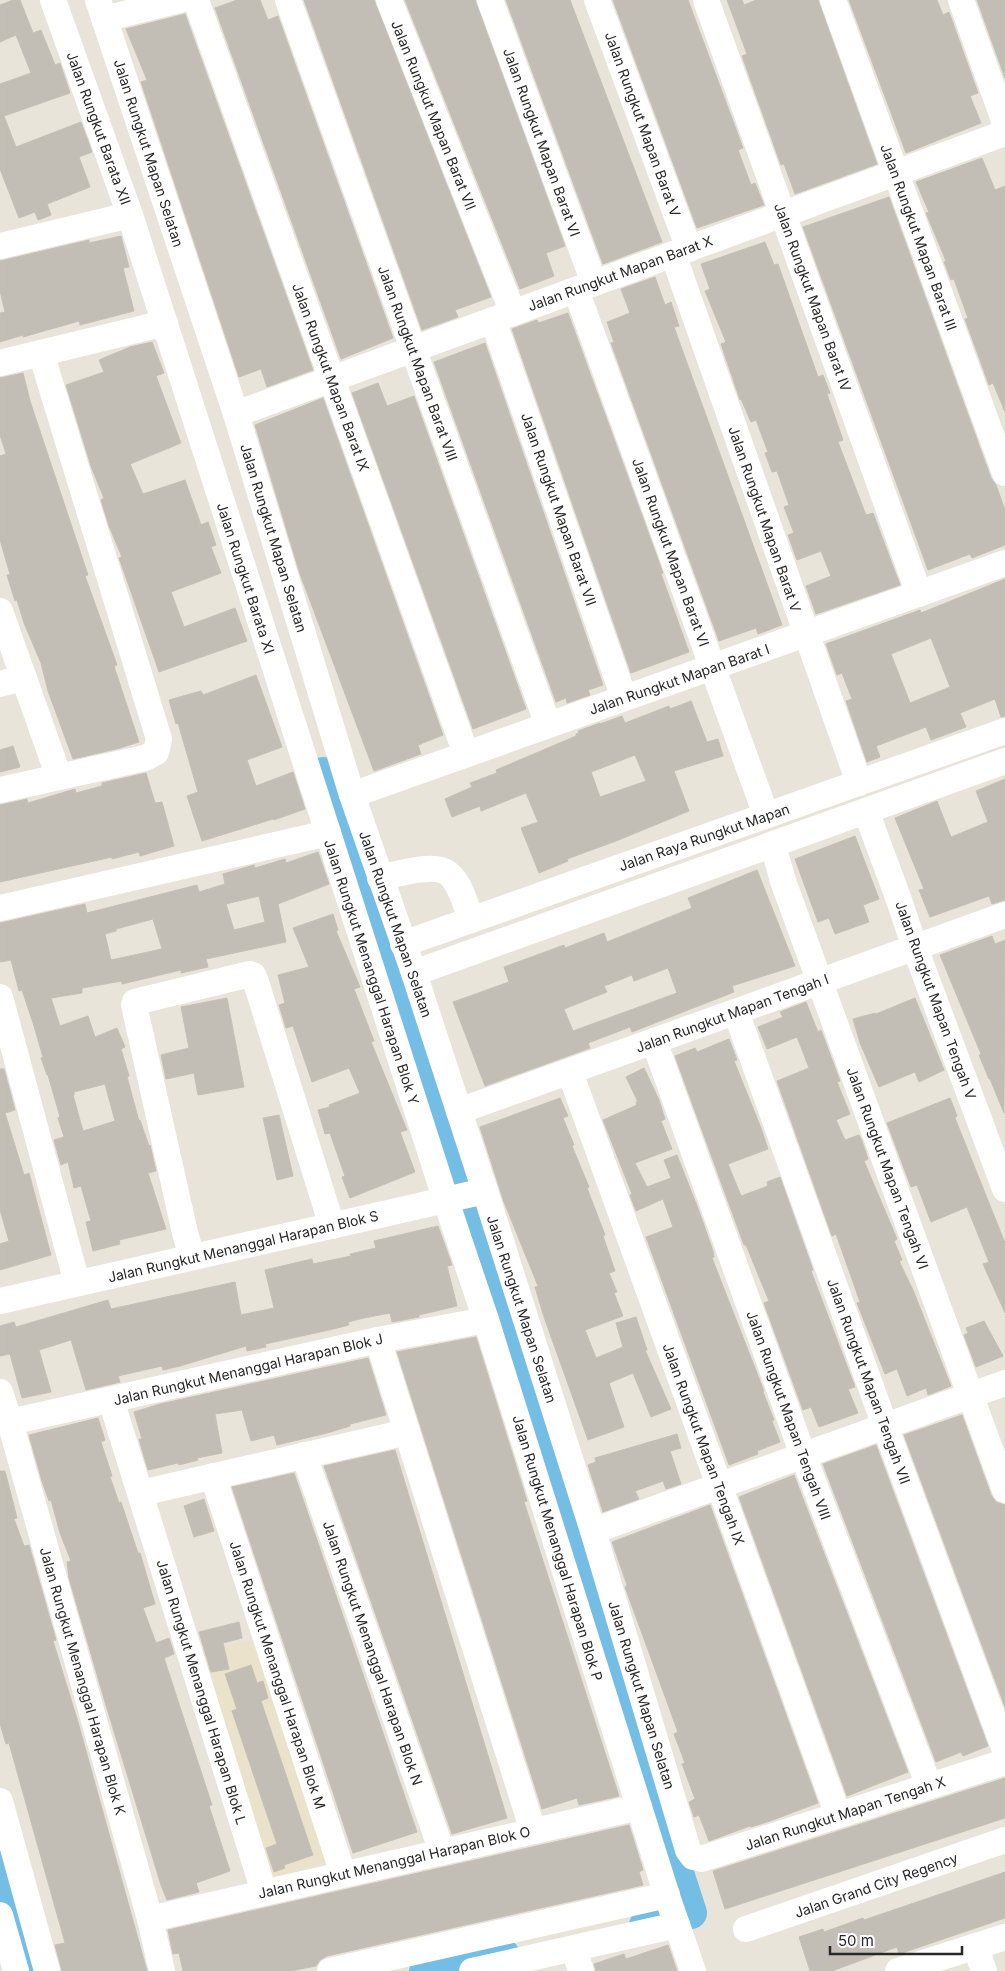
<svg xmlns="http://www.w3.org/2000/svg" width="1005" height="1971" font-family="Inter,sans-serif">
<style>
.education{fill:#eae2ca}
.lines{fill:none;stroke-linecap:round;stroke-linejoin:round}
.river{stroke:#74bee5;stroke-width:32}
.building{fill:#c2beb6;stroke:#c4c0b4;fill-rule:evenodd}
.minor{stroke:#fff;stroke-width:26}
.labels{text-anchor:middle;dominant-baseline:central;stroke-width:4.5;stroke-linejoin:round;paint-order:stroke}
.street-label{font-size:14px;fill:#282828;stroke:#fff}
</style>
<rect width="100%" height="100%" fill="#e9e4da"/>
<!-- education -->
<polygon class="education" points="260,1638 326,1862 262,1881 195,1653"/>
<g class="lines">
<!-- river -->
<g class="river">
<polyline points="323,773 691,1913 645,1925"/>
<polyline points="0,1864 30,1971"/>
<polyline points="425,1971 504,1955"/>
</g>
</g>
<!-- building -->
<g class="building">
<polygon points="13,0 20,0 33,33 41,30 55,65 60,63 70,93 4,116 16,147 81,122 92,152 79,157 90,187 47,204 51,215 38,220 35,212 19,218 0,169 0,84 31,73 16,35 0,42 0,5"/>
<polygon points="237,0 260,0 268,20 278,16 393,338 341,359 215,8"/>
<polygon points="304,0 374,0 491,297 455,310 458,317 422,330"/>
<polygon points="405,0 475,0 565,246 546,253 554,276 520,289"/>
<polygon points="506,0 570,0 662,242 603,264"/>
<polygon points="613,0 688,0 743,148 738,150 751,185 755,183 764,205 697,228"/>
<polygon points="727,0 742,0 744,5 756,0 818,0 877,164 795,194 784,164 781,165 742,56 747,54"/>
<polygon points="849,0 937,0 943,15 949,12 978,93 970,96 981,123 906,153"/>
<polygon points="977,0 1005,0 1005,78"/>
<polygon points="185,14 313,370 267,387 261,369 239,377 141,82 147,80 126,29"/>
<polygon points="982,158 995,190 1005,186 1005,412 993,383 989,385 965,319 968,318 954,279 951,280 944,262 946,261 926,213 929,212 916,182"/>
<polygon points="889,197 991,478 996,485 1005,510 1005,545 972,558 970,554 928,570 803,227"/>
<polygon points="121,236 129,267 123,268 134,311 80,325 79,321 23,337 23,335 0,342 0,313 5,312 0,291 0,261 89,240 89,243"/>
<polygon points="765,242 774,265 778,264 818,377 823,375 830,393 827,394 843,440 838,442 866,515 873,513 900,585 816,614 806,586 831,576 821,551 797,560 788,535 794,533 784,507 789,505 777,471 772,472 765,453 768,452 756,420 751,422 741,399 740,400 721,344 726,342 705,291 710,289 701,264"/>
<polygon points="655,277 665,305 671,302 679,326 674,327 782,625 758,634 756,628 719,641 611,343 614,342 607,322 630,313 621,289"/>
<polygon points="568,313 663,573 661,574 689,652 631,673 512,329 537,320 538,323"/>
<polygon points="152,342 164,373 156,376 181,443 130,464 143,494 185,480 201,525 208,522 216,545 211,547 221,573 171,592 184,627 235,608 247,641 159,672 124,572 119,558 122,557 109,526 101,500 104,498 92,469 66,385 104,372 99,360 130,347"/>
<polygon points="485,343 603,685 588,690 590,695 567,703 566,698 556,702 434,362"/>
<polygon points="23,373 30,401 88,575 85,576 117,665 114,666 139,742 120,748 73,759 48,691 41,663 24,623 17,600 15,601 7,575 10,574 0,540 0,456 6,454 0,435 0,378"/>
<polygon points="378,383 387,406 414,396 526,709 473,729 352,393"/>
<polygon points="323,398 443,735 418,745 421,754 374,771 300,574 255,425"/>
<path d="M 1005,579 L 1005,716 L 1001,717 L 995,699 L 960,713 L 966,727 L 931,740 L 926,727 L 876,746 L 880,757 L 867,762 L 846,701 L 852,699 L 842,673 L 837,675 L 826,644 L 920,610 L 921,613 ZM 931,638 L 950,687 L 910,703 L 891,654 Z"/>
<polygon points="256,675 282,747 247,760 256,786 293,772 305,809 274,820 273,819 202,841 187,796 198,792 178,723 176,724 169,700 201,691 203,695"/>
<path d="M 691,701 L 707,742 L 718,739 L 723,756 L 674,771 L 689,811 L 616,841 L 567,859 L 568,861 L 539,873 L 521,828 L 538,822 L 526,793 L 481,811 L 480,806 L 452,817 L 445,799 L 472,787 L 470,783 L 497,773 L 496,770 L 576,736 L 576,734 L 579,733 L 578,731 L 600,723 L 600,724 L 622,716 L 625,723 L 669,706 L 670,709 ZM 635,755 L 646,781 L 600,797 L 591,772 Z"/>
<polygon points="13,746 20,767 0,772 0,750"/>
<polygon points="146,773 155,803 162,802 174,846 140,856 139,852 112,859 112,857 0,882 0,805 27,799 28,803 75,789 76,793 102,786 102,783"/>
<polygon points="1005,779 1005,900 992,904 989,896 930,917 919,890 924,889 895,818 937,801 951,837 988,822 976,791"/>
<polygon points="855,836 879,899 863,905 869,922 835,934 829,918 818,922 795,859"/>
<path d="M 318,852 L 329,884 L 278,904 L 286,942 L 206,959 L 208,967 L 181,973 L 181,970 L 122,984 L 122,981 L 82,988 L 82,993 L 51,998 L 60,1026 L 88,1016 L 95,1037 L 117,1028 L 125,1047 L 121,1049 L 129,1076 L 127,1077 L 139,1121 L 140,1120 L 149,1146 L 150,1145 L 156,1171 L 148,1173 L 166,1229 L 119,1240 L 120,1244 L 93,1251 L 86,1222 L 91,1221 L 81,1186 L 74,1188 L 68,1162 L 61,1165 L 54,1140 L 64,1137 L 58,1118 L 60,1117 L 48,1075 L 47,1075 L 41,1058 L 43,1057 L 34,1026 L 22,990 L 19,991 L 11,960 L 0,962 L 0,923 L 85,904 L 87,913 L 197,885 L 199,892 L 225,884 L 223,874 L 254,865 L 255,868 L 285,859 L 286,863 ZM 259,896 L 265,922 L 234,930 L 226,904 ZM 153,919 L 162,949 L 111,960 L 105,934 L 116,931 L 116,929 ZM 105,1084 L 115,1121 L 83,1131 L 73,1095 L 74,1095 L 74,1092 Z"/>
<path d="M 757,870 L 795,966 L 732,986 L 734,992 L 632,1032 L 630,1027 L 588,1043 L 590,1048 L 485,1086 L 453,1002 L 509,982 L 504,967 L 564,945 L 565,948 L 604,933 L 607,942 L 692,908 L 688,898 ZM 668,968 L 677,993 L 573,1031 L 564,1009 L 607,992 L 604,986 L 632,975 L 634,981 Z"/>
<polygon points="333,914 338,930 336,931 360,987 354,989 374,1041 371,1042 407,1130 400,1132 415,1172 350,1198 342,1177 345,1176 330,1133 325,1134 318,1110 330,1107 329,1105 360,1093 349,1068 312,1082 293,1026 286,1028 279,1005 285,1003 278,975 309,967 293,928"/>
<polygon points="992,936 995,944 1005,940 1004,1113 990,1079 989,1079 979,1055 981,1054 940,955"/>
<polygon points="227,998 244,1087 198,1095 194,1073 166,1079 161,1055 189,1048 181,1007"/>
<polygon points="915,998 944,1070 919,1082 915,1072 879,1087 860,1043 853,1019 875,1013 876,1014"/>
<polygon points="806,1002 818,1032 821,1030 840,1081 837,1082 850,1114 836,1120 845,1140 859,1135 862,1141 868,1159 864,1161 897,1239 894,1241 902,1260 899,1261 913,1290 951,1386 928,1395 926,1388 907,1396 897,1369 885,1374 857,1303 860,1302 836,1234 832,1236 777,1081 809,1068 797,1037 767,1049 758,1027 783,1017 780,1012"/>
<polygon points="729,1039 737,1060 734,1061 761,1128 768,1149 728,1164 741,1196 768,1186 767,1182 780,1177 813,1270 811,1271 855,1387 848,1389 858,1413 819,1427 811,1407 803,1410 764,1303 769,1301 746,1245 744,1245 675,1056 695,1048 697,1052"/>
<polygon points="644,1068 659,1100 665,1119 661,1121 672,1149 635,1163 647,1187 671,1178 664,1160 677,1155 699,1211 713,1251 714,1257 712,1258 764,1391 763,1392 774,1420 772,1421 780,1442 757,1451 758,1454 729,1465 646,1237 673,1227 663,1199 636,1211 630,1195 632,1194 603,1120 637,1105 636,1102 638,1102 626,1077"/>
<polygon points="0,1069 4,1069 15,1110 5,1113 24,1175 29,1173 51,1255 0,1270 0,1244 9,1241 0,1210"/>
<polygon points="560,1098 568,1116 563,1118 574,1145 572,1146 589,1187 587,1188 605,1235 603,1236 615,1271 609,1273 617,1292 614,1293 623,1316 585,1330 596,1358 623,1347 616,1323 636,1317 647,1350 645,1350 671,1409 651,1417 633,1373 609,1383 624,1427 588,1440 544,1317 535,1287 538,1286 504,1202 480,1127"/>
<polygon points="950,1098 957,1116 955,1118 1005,1243 1005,1313 983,1264 989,1262 967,1207 931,1222 917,1185 911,1187 887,1123"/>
<polygon points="279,1115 293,1176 277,1180 263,1118"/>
<polygon points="438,1226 452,1265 447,1266 457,1306 419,1315 419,1317 392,1322 390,1313 364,1318 348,1322 349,1325 329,1330 265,1344 266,1347 247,1351 246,1346 180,1366 163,1370 162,1366 118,1376 120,1382 86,1390 71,1340 39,1350 51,1392 22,1398 10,1354 0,1356 0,1326 14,1322 16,1327 108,1300 111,1309 235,1282 241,1315 274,1308 265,1270 312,1259 313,1264 351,1256 350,1254 376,1248 374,1241"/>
<polygon points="984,1321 1003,1356 976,1367 964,1335 968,1333 966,1328"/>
<polygon points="476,1337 527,1501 524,1502 619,1796 611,1798 579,1805 577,1798 542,1809 397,1352"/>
<polygon points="368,1358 386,1415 350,1424 350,1426 327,1433 277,1445 274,1435 251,1441 242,1410 215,1414 222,1453 197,1458 198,1460 179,1465 178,1463 148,1470 139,1439 142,1439 134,1412 160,1404"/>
<polygon points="962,1415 991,1495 996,1502 1005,1505 1005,1707 904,1435"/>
<polygon points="98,1418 105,1440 101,1442 112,1476 110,1477 119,1503 121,1502 138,1553 140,1553 155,1604 143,1608 156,1643 169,1638 174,1654 164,1658 212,1805 209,1806 230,1871 196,1883 199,1892 167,1900 161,1885 105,1702 69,1578 67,1562 71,1561 60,1533 51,1500 49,1501 42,1481 29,1435"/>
<polygon points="677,1434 681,1448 670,1451 681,1484 666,1489 663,1481 635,1491 639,1499 603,1512 588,1465 596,1462 595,1458"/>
<polygon points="876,1445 988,1746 963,1756 961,1752 936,1762 823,1464"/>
<polygon points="395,1450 507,1818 452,1834 324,1466"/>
<polygon points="0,1471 5,1471 17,1518 14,1519 24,1546 29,1545 56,1640 53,1641 78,1722 147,1971 62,1971 55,1945 65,1943 9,1743 6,1744 0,1724"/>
<polygon points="294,1473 417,1832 353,1853 232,1487"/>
<polygon points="794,1475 908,1772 847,1796 739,1497"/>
<polygon points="204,1499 214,1531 194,1537 184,1506"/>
<polygon points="710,1505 818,1803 770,1821 751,1827 750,1826 709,1841 699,1815 694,1817 689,1802 695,1799 682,1764 685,1763 674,1734 678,1732 625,1587 627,1585 612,1542"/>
<polygon points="239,1622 242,1638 223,1643 229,1669 211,1672 199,1632"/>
<polygon points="251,1665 257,1683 263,1681 268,1698 261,1701 313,1855 284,1865 285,1868 274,1872 266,1848 277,1844 232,1711 237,1709 225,1674"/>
<polygon points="1005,1778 1005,1818 725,1909 713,1871"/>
<polygon points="629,1825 643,1870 639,1872 643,1885 327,1956 320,1960 316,1966 291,1971 183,1971 179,1953 173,1954 168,1930"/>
<polygon points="1005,1872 1005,1918 899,1954 897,1947 832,1971 810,1971 799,1937 823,1929 824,1932 863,1918 864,1920"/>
<polygon points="668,1945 677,1971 596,1971 594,1964 624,1954 626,1959"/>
</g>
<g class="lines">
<!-- minor -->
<g class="minor">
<polyline points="53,0 130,215 446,1201 486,1320 668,1899 693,1971"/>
<polyline points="98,0 236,414 352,795 414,973 485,1191 593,1531 688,1850 693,1857 701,1859 1005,1762"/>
<polyline points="196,0 466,754"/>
<polyline points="288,0 548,725"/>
<polyline points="389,0 513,313"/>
<polyline points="490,0 594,283"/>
<polyline points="597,0 689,249"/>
<polyline points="706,0 919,594"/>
<polyline points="833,0 1005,473"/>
<polyline points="961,0 1005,123"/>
<polyline points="104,19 180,0"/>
<polyline points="0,246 130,215"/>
<polyline points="673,254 859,783"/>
<polyline points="576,290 766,815"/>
<polyline points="493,320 624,698"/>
<polyline points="0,363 165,323"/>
<polyline points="236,414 1005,133"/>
<polyline points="0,611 59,777"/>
<polyline points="0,684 24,678"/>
<polyline points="0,790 145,758 156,752 159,739 41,353"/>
<polyline points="352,795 1005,563"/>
<polyline points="866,811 899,900 915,948 1005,1189"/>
<polyline points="773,845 783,881 1005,1490"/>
<path d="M 380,878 C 397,874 435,862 449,874 C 461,884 466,906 471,920"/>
<polyline points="0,908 328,833"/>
<polyline points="403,944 1005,731"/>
<polyline points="414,973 1005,761"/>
<polyline points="0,997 77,1283"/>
<polyline points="736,1012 885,1426 1005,1750"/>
<polyline points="654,1041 803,1455 929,1786"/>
<polyline points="570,1072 838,1815"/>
<polyline points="459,1111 1005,915"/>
<polyline points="192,1257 185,1233 134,1005 135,1002 250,974 253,975 255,979 332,1226"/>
<polyline points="0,1301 485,1191"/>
<polyline points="378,1340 533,1831"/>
<polyline points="0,1392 10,1422 150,1919 162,1971"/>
<polyline points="111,1400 264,1892"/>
<polyline points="10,1422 378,1340 486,1320"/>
<polyline points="304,1455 442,1852"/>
<polyline points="213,1476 343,1874"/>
<polyline points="141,1493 407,1432"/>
<polyline points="593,1531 1005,1383"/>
<polyline points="0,1801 47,1971"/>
<polyline points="0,1915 16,1971"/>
<polyline points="150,1919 639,1807"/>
<polyline points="746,1929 1005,1840"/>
<polyline points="975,1946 984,1971"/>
<polyline points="574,1949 581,1971"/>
<polyline points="330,1971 667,1895"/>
<polyline points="472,1971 677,1925"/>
<polyline points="898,1971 1005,1937"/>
</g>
</g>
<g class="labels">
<!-- street labels -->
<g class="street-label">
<text transform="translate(434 115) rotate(68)">Jalan Rungkut Mapan Barat VII</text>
<text transform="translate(643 124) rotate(70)">Jalan Rungkut Mapan Barat V</text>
<text transform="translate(99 128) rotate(70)">Jalan Rungkut Barata XII</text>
<text transform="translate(542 142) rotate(70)">Jalan Rungkut Mapan Barat VI</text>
<text transform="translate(149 153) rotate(72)">Jalan Rungkut Mapan Selatan</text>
<text transform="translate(919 237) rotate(70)">Jalan Rungkut Mapan Barat III</text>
<text transform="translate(620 273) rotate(-20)">Jalan Rungkut Mapan Barat X</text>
<text transform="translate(813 297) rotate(70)">Jalan Rungkut Mapan Barat IV</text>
<text transform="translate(418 363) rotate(70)">Jalan Rungkut Mapan Barat VIII</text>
<text transform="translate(331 377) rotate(70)">Jalan Rungkut Mapan Barat IX</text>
<text transform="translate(559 509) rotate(71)">Jalan Rungkut Mapan Barat VII</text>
<text transform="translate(765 519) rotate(71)">Jalan Rungkut Mapan Barat V</text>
<text transform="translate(274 538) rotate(73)">Jalan Rungkut Mapan Selatan</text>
<text transform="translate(671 552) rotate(70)">Jalan Rungkut Mapan Barat VI</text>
<text transform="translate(246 578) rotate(72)">Jalan Rungkut Barata XI</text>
<text transform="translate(679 679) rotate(-19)">Jalan Rungkut Mapan Barat I</text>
<text transform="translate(704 837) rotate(-19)">Jalan Raya Rungkut Mapan</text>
<text transform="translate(396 924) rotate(71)">Jalan Rungkut Mapan Selatan</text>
<text transform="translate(372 972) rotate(72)">Jalan Rungkut Menanggal Harapan Blok Y</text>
<text transform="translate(936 1000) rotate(70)">Jalan Rungkut Mapan Tengah V</text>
<text transform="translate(732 1013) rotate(-20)">Jalan Rungkut Mapan Tengah I</text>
<text transform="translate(888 1168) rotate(70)">Jalan Rungkut Mapan Tengah VI</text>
<text transform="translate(243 1246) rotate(-13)">Jalan Rungkut Menanggal Harapan Blok S</text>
<text transform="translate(522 1309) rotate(72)">Jalan Rungkut Mapan Selatan</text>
<text transform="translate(248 1369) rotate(-13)">Jalan Rungkut Menanggal Harapan Blok J</text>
<text transform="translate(869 1381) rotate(70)">Jalan Rungkut Mapan Tengah VII</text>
<text transform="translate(789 1415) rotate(70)">Jalan Rungkut Mapan Tengah VIII</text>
<text transform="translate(704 1444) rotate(70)">Jalan Rungkut Mapan Tengah IX</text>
<text transform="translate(558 1548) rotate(73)">Jalan Rungkut Menanggal Harapan Blok P</text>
<text transform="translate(373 1653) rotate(71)">Jalan Rungkut Menanggal Harapan Blok N</text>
<text transform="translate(278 1675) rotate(72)">Jalan Rungkut Menanggal Harapan Blok M</text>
<text transform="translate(83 1681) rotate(74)">Jalan Rungkut Menanggal Harapan Blok K</text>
<text transform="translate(202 1692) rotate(73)">Jalan Rungkut Menanggal Harapan Blok L</text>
<text transform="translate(642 1695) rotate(73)">Jalan Rungkut Mapan Selatan</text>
<text transform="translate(845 1813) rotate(-18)">Jalan Rungkut Mapan Tengah X</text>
<text transform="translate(394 1862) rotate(-13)">Jalan Rungkut Menanggal Harapan Blok O</text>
<text transform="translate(876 1885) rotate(-19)">Jalan Grand City Regency</text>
</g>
</g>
<!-- scale -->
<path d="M830 1946v8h132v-8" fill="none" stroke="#282828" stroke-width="2.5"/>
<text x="838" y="1946" font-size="15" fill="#282828" stroke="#ffffff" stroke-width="4" paint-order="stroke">50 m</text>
</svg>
